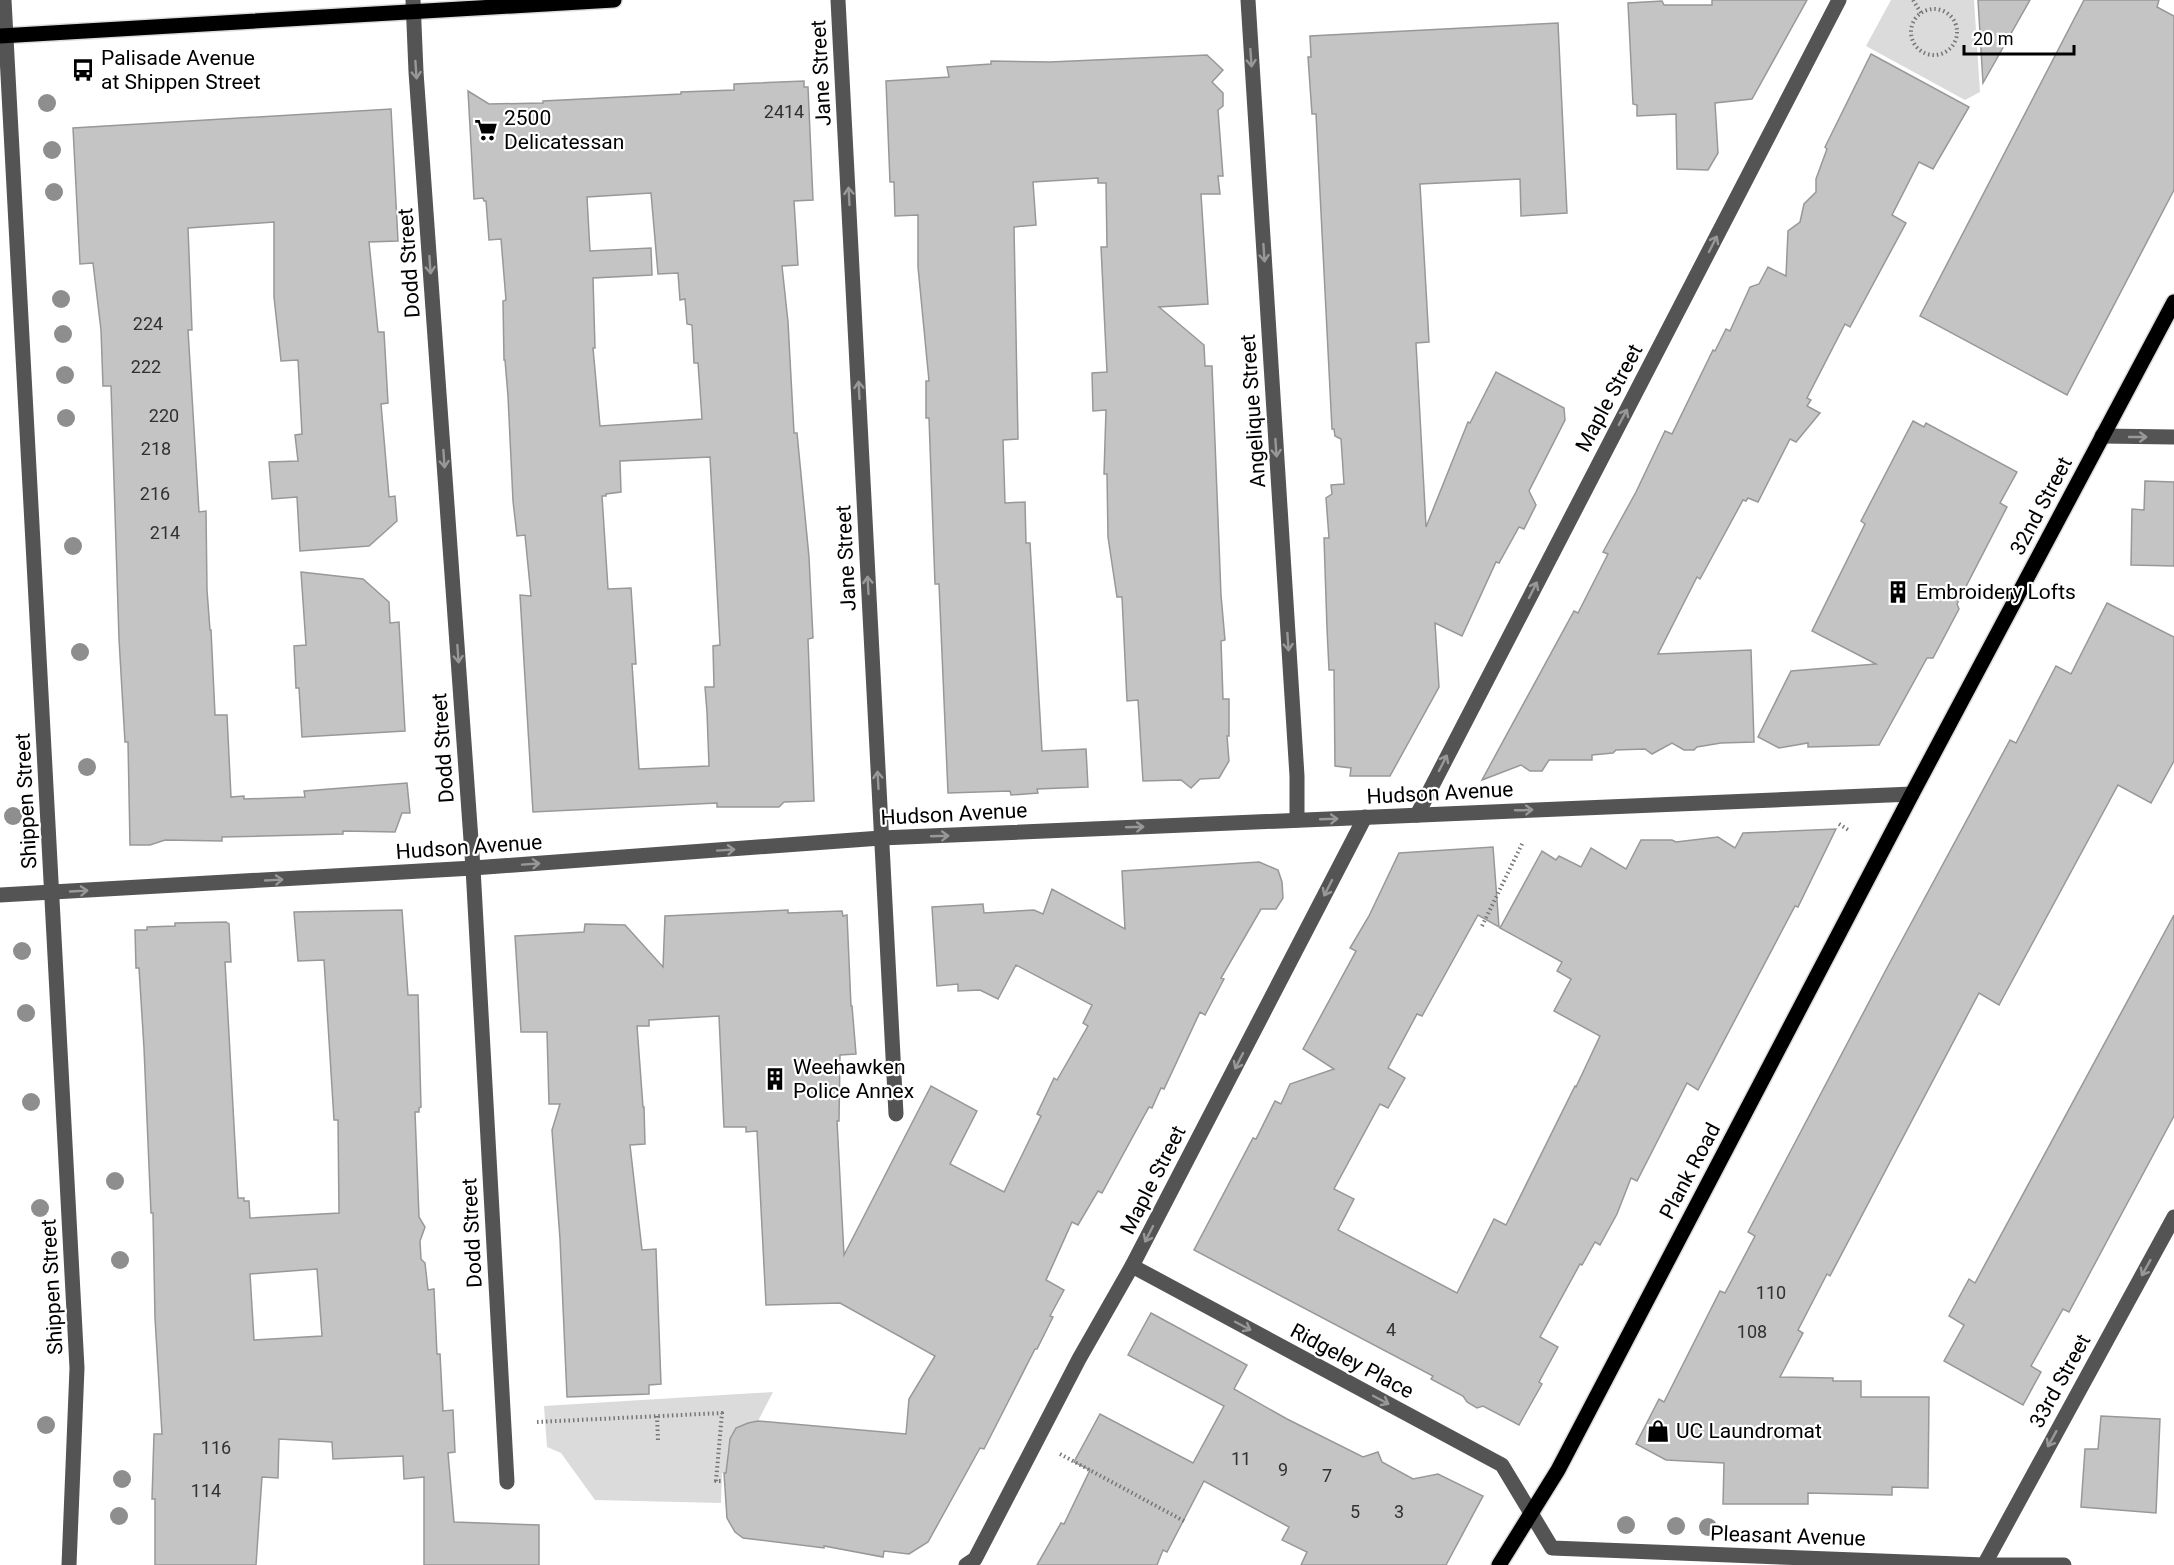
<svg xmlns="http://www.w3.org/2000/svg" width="2174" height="1565" font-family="Roboto,sans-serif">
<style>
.green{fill:#dbdbdb}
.building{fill:#c4c4c4;stroke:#989898;stroke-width:1.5;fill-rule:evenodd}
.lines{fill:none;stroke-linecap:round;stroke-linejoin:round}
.major-casing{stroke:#dbdbdb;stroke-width:18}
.path{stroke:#767676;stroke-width:4;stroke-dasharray:1.5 3;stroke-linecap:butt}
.minor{stroke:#545454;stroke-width:15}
.major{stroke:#000;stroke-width:15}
.tree{fill:#8e8e8e}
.oneway{stroke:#989898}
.labels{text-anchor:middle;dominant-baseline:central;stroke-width:4.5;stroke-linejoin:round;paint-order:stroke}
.number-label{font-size:18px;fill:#313131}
.poi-label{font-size:21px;fill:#000;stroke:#fff;text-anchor:start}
.street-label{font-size:21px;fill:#000;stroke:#fff}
</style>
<rect width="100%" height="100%" fill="#fff"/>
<!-- green -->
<g class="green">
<polygon points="1891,0 1974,0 1980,92 1965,100 1866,46"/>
<path d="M 773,1392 L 758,1421 C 725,1427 729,1445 726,1473 L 722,1473 L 721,1503 L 595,1500 L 561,1453 L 547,1447 L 544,1406 Z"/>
</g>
<!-- building -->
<g class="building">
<polygon points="1712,0 1807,0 1752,99 1715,103 1718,153 1708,170 1677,169 1676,114 1637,116 1637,105 1633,104 1628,3 1662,1 1664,5 1712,5"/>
<polygon points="1978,0 2030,0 1983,83"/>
<polygon points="2084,0 2159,0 2157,7 2174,16 2174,190 2067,395 1920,316"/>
<polygon points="1558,23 1567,213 1521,216 1520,179 1420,184 1429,342 1416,343 1426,527 1468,422 1470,423 1496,372 1564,408 1565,420 1529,491 1536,505 1524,529 1519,527 1499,563 1496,562 1462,636 1435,623 1439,687 1390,776 1350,776 1351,768 1335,766 1334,670 1329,670 1327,628 1324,538 1329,538 1326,498 1332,494 1331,485 1344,484 1341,439 1335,436 1334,429 1332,429 1316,114 1312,114 1308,57 1311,57 1310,36"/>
<polygon points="1871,54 1969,107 1933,169 1919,162 1892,215 1906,223 1850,327 1845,324 1807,398 1811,400 1807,406 1820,413 1796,442 1790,439 1758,502 1748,498 1746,501 1743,500 1700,579 1697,577 1658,654 1751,650 1754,742 1721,743 1697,747 1694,750 1684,750 1672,743 1652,754 1645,749 1616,750 1613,753 1592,755 1592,760 1549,760 1542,771 1530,771 1521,765 1482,780 1574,611 1578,613 1608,554 1603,552 1636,492 1665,431 1672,434 1713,350 1715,351 1726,329 1730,331 1750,287 1759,284 1768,267 1786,276 1788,231 1800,222 1804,204 1816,192 1816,179 1827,149 1825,147"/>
<polygon points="1207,55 1223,70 1212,82 1223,93 1223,106 1218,110 1223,176 1218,176 1220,194 1201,194 1208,304 1159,307 1204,345 1205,366 1212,366 1221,595 1225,640 1221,641 1223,699 1229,699 1229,736 1227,736 1229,761 1219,778 1200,779 1191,788 1181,780 1143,781 1138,700 1127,701 1122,597 1117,597 1108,537 1107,474 1104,474 1106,410 1093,411 1092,373 1107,372 1101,247 1107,247 1106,183 1098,183 1098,178 1033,182 1036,225 1014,227 1018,439 1003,440 1005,503 1025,502 1026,543 1030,543 1042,751 1086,749 1088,787 1037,789 1038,793 1011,795 1010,791 948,793 939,584 935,584 929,418 926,418 926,381 929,381 918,267 918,215 895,216 894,182 890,182 886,81 949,77 947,67 991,64 991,61 1050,62"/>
<path d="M 804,81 L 804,87 L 808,87 L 813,200 L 794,201 L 798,265 L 782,266 L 788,322 L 794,433 L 797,433 L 809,557 L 813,638 L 808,639 L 814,801 L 784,802 L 779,807 L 717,807 L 717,803 L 533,812 L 520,595 L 531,596 L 525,535 L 517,536 L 513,501 L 508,396 L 505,360 L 504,360 L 503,301 L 506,300 L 501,239 L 489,240 L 486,201 L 484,201 L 483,198 L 474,199 L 468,91 L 489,104 L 543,103 L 543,101 L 681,94 L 681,92 L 734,90 L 734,84 ZM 651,193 L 658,274 L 678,273 L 680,300 L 685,299 L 687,324 L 692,325 L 694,363 L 698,363 L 702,419 L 600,426 L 593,348 L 595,348 L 593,278 L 652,275 L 651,248 L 590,251 L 587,197 ZM 710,457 L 720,645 L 713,646 L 714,687 L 705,687 L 707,712 L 709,766 L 639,769 L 632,664 L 636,664 L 631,588 L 608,589 L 602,496 L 606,496 L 606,494 L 621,492 L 620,461 Z"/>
<polygon points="391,109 398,241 369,242 378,332 384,332 388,403 381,404 389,497 395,496 397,521 369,546 300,551 297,497 272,499 269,462 298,461 295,435 302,434 298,360 281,361 274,297 274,222 188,228 192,330 188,330 199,512 206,511 207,590 210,630 211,630 215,715 227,715 231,797 244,796 244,799 305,797 304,791 407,783 410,813 402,813 395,832 343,831 343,834 222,837 222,841 165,840 150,845 130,845 128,742 125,742 119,639 111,386 103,386 101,330 93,263 80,264 73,128"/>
<polygon points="1913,421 1924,427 1926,423 2017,472 2000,503 2007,507 1957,604 1959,609 1933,658 1927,658 1879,745 1808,747 1808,743 1779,748 1758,737 1791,671 1876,664 1812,631 1865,524 1861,521"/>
<polygon points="2145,481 2174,482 2174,566 2131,565 2132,509 2144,510"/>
<polygon points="301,572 363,579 389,602 390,623 399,622 405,731 302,737 299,688 296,688 294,646 306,645"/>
<polygon points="2107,603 2174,637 2174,761 2151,803 2118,785 1999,1005 1979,993 1830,1276 1827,1274 1798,1330 1803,1333 1780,1377 1833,1378 1833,1381 1861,1381 1861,1397 1929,1397 1928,1488 1892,1487 1892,1495 1808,1493 1808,1504 1723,1504 1724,1463 1666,1460 1636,1444 1659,1399 1664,1402 1720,1291 1725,1293 1755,1236 1748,1232 1888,966 2010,740 2016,743 2056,666 2071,674"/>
<polygon points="1836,829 1798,907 1795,906 1698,1090 1687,1083 1637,1181 1631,1178 1617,1214 1600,1245 1595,1242 1582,1265 1580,1264 1540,1337 1558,1347 1539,1382 1542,1384 1519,1425 1483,1406 1477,1408 1467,1402 1463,1396 1431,1379 1433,1376 1194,1250 1253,1138 1256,1139 1275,1101 1281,1104 1290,1084 1334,1069 1303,1049 1356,951 1350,948 1369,916 1399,853 1493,847 1499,927 1478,915 1422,1016 1417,1014 1388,1068 1405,1078 1388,1108 1380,1104 1334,1189 1354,1199 1338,1230 1457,1293 1494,1219 1506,1225 1575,1086 1576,1087 1600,1036 1554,1011 1571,979 1557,971 1562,962 1500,928 1542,851 1556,860 1559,856 1581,867 1591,848 1626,869 1641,840 1672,840 1676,842 1718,837 1735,848 1743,833"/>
<polygon points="1259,862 1278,870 1282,882 1283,898 1276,909 1261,909 1221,978 1224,979 1205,1015 1200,1012 1164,1089 1161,1088 1152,1108 1149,1107 1102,1193 1098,1191 1078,1225 1072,1222 1046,1280 1064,1290 1050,1316 1053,1317 1037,1349 1035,1349 984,1449 980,1448 928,1542 909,1554 884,1551 883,1557 824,1546 824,1548 743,1538 735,1532 727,1518 724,1473 726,1473 730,1439 736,1428 748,1423 758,1421 906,1434 909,1399 935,1356 840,1303 766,1305 757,1131 746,1132 746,1127 724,1127 719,1016 649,1020 649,1026 637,1026 643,1107 644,1107 645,1144 630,1145 642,1250 656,1249 661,1384 649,1385 649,1394 567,1397 560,1239 552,1130 560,1104 549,1104 547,1032 521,1032 515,936 584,932 585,924 625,925 663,967 665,916 788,910 788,913 842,911 843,916 847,915 851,1006 852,1006 856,1054 840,1055 839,1121 837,1121 844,1255 931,1086 977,1111 950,1164 1004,1192 1041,1116 1037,1114 1054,1078 1057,1080 1088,1026 1083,1023 1092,1005 1016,965 998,999 980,990 958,991 958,984 937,986 932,907 983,904 984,913 1034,910 1043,914 1052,889 1125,929 1122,871"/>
<path d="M 402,910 L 408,995 L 418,995 L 421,1107 L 419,1108 L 419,1112 L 415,1112 L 419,1217 L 425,1227 L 420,1241 L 421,1259 L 425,1263 L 428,1290 L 434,1289 L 437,1354 L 440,1354 L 443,1411 L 453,1410 L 455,1452 L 448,1453 L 454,1522 L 539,1525 L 539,1565 L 424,1565 L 424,1477 L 404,1479 L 403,1456 L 333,1459 L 332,1442 L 279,1439 L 278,1478 L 262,1477 L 256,1565 L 155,1565 L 155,1499 L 152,1499 L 154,1434 L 162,1434 L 155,1318 L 153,1213 L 151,1213 L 144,1048 L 139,968 L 136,968 L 135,930 L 147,930 L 147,927 L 175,926 L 175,923 L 226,922 L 229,924 L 231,962 L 225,962 L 238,1198 L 244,1198 L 244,1201 L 249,1201 L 250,1218 L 339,1213 L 338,1120 L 334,1120 L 324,960 L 298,961 L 294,912 ZM 317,1269 L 322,1336 L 254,1340 L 250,1274 Z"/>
<polygon points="2174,915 2174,1116 2069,1312 2063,1309 2031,1366 2041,1372 2023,1405 1944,1361 1964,1325 1949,1316 1969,1279 1975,1283"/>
<polygon points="1151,1313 1247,1365 1234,1389 1287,1419 1363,1457 1378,1452 1382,1462 1413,1479 1438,1474 1483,1496 1446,1565 1301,1565 1307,1552 1282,1540 1289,1527 1204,1481 1167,1552 1163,1550 1157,1565 1037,1565 1061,1523 1064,1524 1090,1470 1074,1462 1100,1414 1193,1463 1224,1406 1128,1355"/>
<polygon points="2101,1416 2160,1419 2156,1513 2081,1507 2085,1449 2098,1449"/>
</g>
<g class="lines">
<!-- major casing -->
<g class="major-casing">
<g id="major">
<polyline points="0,36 614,0"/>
<polyline points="1499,1565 1558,1470 1912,794 2174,302"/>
</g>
</g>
<!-- path -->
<g class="path">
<polyline points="1913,0 1921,13"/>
<circle cx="1934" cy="32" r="23"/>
<polyline points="1839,824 1850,831"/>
<polyline points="1482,926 1523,842"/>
<polyline points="657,1416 658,1440"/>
<polyline points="537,1422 722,1413 716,1481 721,1481"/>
<polyline points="1060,1454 1184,1521"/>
</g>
<!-- minor -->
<g class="minor">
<polyline points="4,0 77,1368 69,1565"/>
<polyline points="413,0 416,72 473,868 507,1482"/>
<polyline points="838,0 896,1114"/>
<polyline points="1248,0 1297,776 1297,820"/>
<polyline points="2102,436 2174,437"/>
<polyline points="1417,815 1839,0"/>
<polyline points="0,895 473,868 881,838 1912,794"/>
<polyline points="1132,1266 1502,1465 1552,1548 1984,1565 2064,1565"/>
<polyline points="966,1565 975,1559 1079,1359 1132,1266 1365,817"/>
<polyline points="1984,1565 2174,1217"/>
</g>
<!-- major -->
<use href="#major" class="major"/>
</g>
<!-- trees -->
<g class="tree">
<circle cx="47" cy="103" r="9"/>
<circle cx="52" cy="150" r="9"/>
<circle cx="54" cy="192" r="9"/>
<circle cx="61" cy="299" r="9"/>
<circle cx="63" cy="334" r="9"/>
<circle cx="65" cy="375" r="9"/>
<circle cx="66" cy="418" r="9"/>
<circle cx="73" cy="546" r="9"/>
<circle cx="80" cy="652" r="9"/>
<circle cx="87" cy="767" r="9"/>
<circle cx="13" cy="816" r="9"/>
<circle cx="22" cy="951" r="9"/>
<circle cx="26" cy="1013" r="9"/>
<circle cx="31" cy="1102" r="9"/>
<circle cx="115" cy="1181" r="9"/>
<circle cx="40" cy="1208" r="9"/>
<circle cx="120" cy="1260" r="9"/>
<circle cx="46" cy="1425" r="9"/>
<circle cx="122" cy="1479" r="9"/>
<circle cx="119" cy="1516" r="9"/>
<circle cx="1626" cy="1525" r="9"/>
<circle cx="1676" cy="1526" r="9"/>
<circle cx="1708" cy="1527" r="9"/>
</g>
<!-- one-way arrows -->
<defs><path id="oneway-shaft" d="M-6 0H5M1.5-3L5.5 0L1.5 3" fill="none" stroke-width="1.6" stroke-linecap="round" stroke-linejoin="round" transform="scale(1.5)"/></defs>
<g class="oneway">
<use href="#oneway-shaft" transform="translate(1251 58) rotate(86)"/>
<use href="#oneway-shaft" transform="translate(416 70) rotate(86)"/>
<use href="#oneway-shaft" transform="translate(849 196) rotate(-93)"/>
<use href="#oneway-shaft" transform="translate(1713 244) rotate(-63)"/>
<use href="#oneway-shaft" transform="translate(1264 253) rotate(86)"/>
<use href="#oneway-shaft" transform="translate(430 265) rotate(86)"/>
<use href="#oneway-shaft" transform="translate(859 390) rotate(-93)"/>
<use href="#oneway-shaft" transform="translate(1623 417) rotate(-62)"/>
<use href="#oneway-shaft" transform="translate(2138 437)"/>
<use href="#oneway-shaft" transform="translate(1276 448) rotate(86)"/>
<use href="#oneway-shaft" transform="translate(444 459) rotate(86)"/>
<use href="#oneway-shaft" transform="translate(868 585) rotate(-93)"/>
<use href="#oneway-shaft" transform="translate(1533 590) rotate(-63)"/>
<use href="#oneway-shaft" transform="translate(1288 642) rotate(86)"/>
<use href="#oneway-shaft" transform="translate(458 654) rotate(86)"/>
<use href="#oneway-shaft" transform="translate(1443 763) rotate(-63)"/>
<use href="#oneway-shaft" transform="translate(878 780) rotate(-93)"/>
<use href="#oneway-shaft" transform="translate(1524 810) rotate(-2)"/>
<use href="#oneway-shaft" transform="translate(1329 819) rotate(-2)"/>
<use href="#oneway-shaft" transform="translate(1135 827) rotate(-2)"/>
<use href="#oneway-shaft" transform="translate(940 836) rotate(-2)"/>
<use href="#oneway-shaft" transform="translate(726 850) rotate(-4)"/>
<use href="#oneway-shaft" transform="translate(531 864) rotate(-4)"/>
<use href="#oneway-shaft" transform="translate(274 880) rotate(-3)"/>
<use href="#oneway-shaft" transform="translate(1328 888) rotate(117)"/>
<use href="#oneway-shaft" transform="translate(79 891) rotate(-3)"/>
<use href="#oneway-shaft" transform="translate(1239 1061) rotate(117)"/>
<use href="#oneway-shaft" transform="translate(1149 1234) rotate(117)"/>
<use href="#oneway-shaft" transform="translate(2146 1268) rotate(119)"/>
<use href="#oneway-shaft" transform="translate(1243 1326) rotate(28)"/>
<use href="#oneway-shaft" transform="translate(1381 1400) rotate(28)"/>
<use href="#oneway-shaft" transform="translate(2052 1439) rotate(119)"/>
</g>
<!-- icons -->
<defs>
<g id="bus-bare" transform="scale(1.8)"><path d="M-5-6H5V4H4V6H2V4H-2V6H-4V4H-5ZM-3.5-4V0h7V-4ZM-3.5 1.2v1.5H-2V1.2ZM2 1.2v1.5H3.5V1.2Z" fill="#000" stroke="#fff" stroke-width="2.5" paint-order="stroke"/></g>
<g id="supermarket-bare" transform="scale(1.8)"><path d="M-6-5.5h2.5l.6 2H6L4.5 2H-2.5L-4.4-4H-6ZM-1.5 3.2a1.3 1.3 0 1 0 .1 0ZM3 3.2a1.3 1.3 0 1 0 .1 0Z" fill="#000" stroke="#fff" stroke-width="2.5" paint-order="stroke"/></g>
<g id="building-bare" transform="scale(1.8)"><path d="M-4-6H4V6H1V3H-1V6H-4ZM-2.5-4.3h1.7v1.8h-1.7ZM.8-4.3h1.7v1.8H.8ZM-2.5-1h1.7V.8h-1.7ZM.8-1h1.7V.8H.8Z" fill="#000" stroke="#fff" stroke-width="2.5" paint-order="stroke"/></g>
<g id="shop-bare" transform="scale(1.8)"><path d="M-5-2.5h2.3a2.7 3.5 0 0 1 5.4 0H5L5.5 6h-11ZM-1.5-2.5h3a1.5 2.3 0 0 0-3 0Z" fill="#000" stroke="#fff" stroke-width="2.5" paint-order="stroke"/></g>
</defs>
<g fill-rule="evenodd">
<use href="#bus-bare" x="83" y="70"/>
<use href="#supermarket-bare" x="486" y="130"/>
<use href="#building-bare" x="1898" y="592"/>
<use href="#building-bare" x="775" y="1079"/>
<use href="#shop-bare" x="1658" y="1431"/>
</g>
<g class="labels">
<!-- number labels -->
<g class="number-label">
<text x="784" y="111">2414</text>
<text x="148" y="323">224</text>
<text x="146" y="366">222</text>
<text x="164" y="415">220</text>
<text x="156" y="448">218</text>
<text x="155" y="493">216</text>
<text x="165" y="532">214</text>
<text x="1771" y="1292">110</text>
<text x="1391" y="1329">4</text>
<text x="1752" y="1331">108</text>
<text x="216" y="1447">116</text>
<text x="1241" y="1458">11</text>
<text x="1283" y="1469">9</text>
<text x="1327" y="1475">7</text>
<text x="206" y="1490">114</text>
<text x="1355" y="1511">5</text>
<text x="1399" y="1511">3</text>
</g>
<!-- poi labels -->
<g class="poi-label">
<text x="101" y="58">Palisade Avenue<tspan x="101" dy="24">at Shippen Street</tspan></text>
<text x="504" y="118">2500<tspan x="504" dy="24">Delicatessan</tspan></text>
<text x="1916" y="592">Embroidery Lofts</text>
<text x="793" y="1067">Weehawken<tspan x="793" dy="24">Police Annex</tspan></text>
<text x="1676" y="1431">UC Laundromat</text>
</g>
<!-- street labels -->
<g class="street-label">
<text transform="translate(821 73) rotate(-93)">Jane Street</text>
<text transform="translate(409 263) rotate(-94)">Dodd Street</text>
<text transform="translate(1609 398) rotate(-62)">Maple Street</text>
<text transform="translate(1253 411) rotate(-94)">Angelique Street</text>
<text transform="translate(2041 506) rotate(-62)">32nd Street</text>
<text transform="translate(846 558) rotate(-93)">Jane Street</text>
<text transform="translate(443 748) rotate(-94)">Dodd Street</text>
<text transform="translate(1440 793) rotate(-3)">Hudson Avenue</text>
<text transform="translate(26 801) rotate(-93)">Shippen Street</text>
<text transform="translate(954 814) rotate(-3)">Hudson Avenue</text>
<text transform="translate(469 847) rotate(-4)">Hudson Avenue</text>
<text transform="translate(1690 1171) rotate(-62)">Plank Road</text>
<text transform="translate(1153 1180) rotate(-63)">Maple Street</text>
<text transform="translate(472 1233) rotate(-93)">Dodd Street</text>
<text transform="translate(52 1287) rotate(-93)">Shippen Street</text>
<text transform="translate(1352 1361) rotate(28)">Ridgeley Place</text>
<text transform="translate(2060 1381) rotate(-61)">33rd Street</text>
<text transform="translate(1788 1536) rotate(2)">Pleasant Avenue</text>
</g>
</g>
<!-- scale -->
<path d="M1964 45v9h110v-9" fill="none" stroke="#000000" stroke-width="3"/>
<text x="1973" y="45" font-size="18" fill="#000000" stroke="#ffffff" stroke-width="4.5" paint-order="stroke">20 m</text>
</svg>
